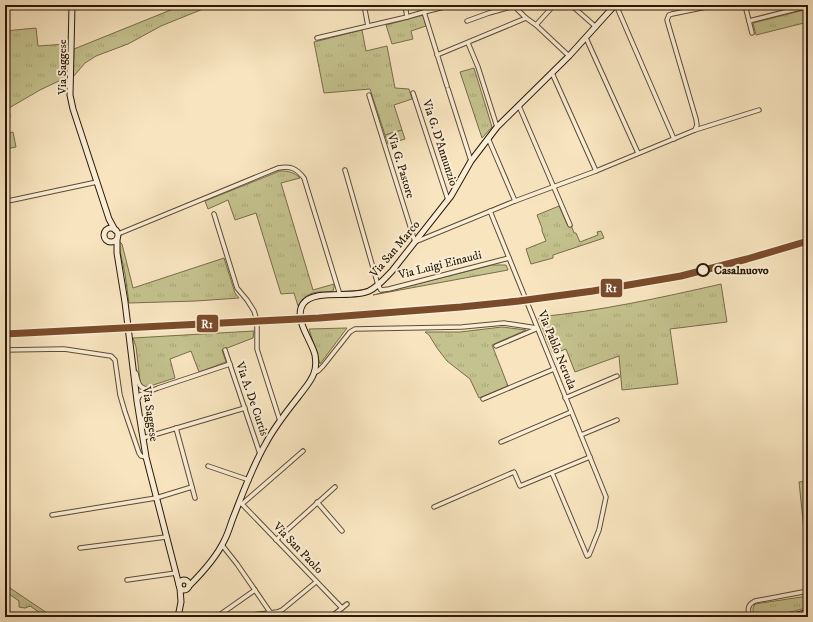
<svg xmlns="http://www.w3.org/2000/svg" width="813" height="622" font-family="'IM FELL DW Pica',serif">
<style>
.grass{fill:url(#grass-tufts);stroke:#786d4a}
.green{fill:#c4c28e;stroke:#786d4a}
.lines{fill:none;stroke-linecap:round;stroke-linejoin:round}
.minor-casing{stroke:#5e4b34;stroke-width:5.5}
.secondary-casing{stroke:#2b1805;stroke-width:7}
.motorway-casing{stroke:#2b1805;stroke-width:9}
.minor{stroke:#faeed6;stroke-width:3.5}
.secondary{stroke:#faeed6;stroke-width:5}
.motorway{stroke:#f8e5c0;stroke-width:7}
.rail{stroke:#2b1805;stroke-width:1.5;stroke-dasharray:7 7;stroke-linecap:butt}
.rail-1-casing{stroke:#faeed6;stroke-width:10}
.rail-1{stroke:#7a4b2a;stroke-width:7}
.stop-dot{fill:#faeed6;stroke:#2b1805;stroke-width:2}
.labels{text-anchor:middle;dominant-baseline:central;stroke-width:4;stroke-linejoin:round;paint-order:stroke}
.street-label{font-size:12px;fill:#2b1805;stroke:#faeed6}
.stop-label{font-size:12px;font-weight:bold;fill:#2b1805;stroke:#faeed6;text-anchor:start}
.line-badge{stroke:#faeed6;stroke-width:1.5}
.badge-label{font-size:11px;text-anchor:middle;font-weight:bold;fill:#fff}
</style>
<defs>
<pattern id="grass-tufts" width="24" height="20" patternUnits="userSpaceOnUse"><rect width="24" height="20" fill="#c4c28e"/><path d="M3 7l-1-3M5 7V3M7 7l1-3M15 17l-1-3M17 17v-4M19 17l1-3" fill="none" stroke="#a9a679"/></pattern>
</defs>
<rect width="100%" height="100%" fill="#f8e5c0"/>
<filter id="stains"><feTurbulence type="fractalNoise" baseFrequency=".005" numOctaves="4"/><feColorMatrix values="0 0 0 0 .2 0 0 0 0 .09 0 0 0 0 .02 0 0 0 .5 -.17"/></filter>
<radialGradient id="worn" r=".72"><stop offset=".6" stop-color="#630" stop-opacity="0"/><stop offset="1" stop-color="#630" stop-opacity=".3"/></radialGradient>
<!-- grass -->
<g class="grass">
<polygon points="183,5 217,5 203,9 161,26 128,44 96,56 85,63 73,77 74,49"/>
<polygon points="808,9 808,22 756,35 753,23"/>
<polygon points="423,15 426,26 411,31 413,39 392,44 386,25"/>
<polygon points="36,28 38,46 66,44 65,78 40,90 9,108 10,117 5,118 5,31"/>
<polygon points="362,30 366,51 387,46 395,88 409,89 412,99 394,105 402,130 385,135 370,89 324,93 314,42"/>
<polygon points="474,68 492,127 482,138 460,72"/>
<polygon points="13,132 16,147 5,149 5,134"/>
<path d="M 280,171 C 288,171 294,172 300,178 L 281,183 L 313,290 L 334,284 L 334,288 L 333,291 C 329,292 325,292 320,292 C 310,292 303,297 298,306 L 294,293 L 281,294 L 256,213 L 235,220 L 228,200 L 208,209 L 205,201 Z"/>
<polygon points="559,206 568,226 571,225 574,233 576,233 580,242 598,235 597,232 601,231 604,238 553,255 553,258 531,264 526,249 546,241 542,231 542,228 537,215"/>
<polygon points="119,241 122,244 133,288 224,258 235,293 239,298 196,301 129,303 125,274 119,246"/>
<polygon points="492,265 506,265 508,270 373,295"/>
<path d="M 721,284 L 727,322 L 670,329 L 678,384 L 622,390 L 619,356 L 575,372 L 566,349 L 553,354 L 538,317 C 600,311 660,298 721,284 Z"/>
<polygon points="502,327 526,330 492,345 508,386 479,398 470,379 447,361 437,348 429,335 425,332 460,332"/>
<polygon points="347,328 320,364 309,329"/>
<path d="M 254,331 L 253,338 L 222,350 L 226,362 L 199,372 L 191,351 L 170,359 L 175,378 L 147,387 C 143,387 141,385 140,381 L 136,347 L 133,338 Z"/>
<polygon points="808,481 808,569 799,482"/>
<polygon points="5,584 10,588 53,617 46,617 30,606 25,608 19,607 19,601 5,591"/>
<path d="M 808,596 L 808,607 C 790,613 772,616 753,617 L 753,608 L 755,604 Z"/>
</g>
<!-- green -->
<polygon class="green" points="402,130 405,139 388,144 385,135"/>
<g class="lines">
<!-- minor casing -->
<g class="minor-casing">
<g id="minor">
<polyline points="364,5 368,26"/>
<polyline points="405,5 407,17"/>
<polyline points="571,5 596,27"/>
<polyline points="606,5 611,10"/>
<polyline points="616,5 674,139"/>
<polyline points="745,5 752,33"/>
<polyline points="424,12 452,5"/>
<polyline points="467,21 489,13 514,6 526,18"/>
<polyline points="749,21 808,6"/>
<polyline points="536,25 569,56"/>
<polyline points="317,38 407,17 424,12 447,86"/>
<polyline points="586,38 638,153"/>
<polyline points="468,43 478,67 497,127"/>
<polyline points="437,55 526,18 536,25 554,5"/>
<polyline points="552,73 596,171"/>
<polyline points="448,89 471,161"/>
<polyline points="413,93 448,200"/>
<polyline points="369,95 415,242 515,201 596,171 695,130 759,110"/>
<polyline points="519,106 570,225"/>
<polyline points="695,130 697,125 696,119 667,20 669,15 672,14 706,7"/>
<polyline points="488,138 515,201"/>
<polyline points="345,170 378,285 381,290 389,289 509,258"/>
<polyline points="5,187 8,201 97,182"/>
<polyline points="490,211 606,497 599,530 589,555 587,556 552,473"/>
<polyline points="214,214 237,288 247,300 254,311 257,321 257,349 280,421"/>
<path d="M 118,234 L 278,168 C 291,166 296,168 304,178 L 340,295"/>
<polyline points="496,346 536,329"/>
<polyline points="5,350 64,349 111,356 115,360 120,395 125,412 139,453 141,456 146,457"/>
<polyline points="225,350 260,454"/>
<path d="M 136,373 C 138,383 139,390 151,389"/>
<polyline points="314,373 318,371 323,366 350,332 355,329 462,327 504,323 537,328"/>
<polyline points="565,398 617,376"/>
<polyline points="483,399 554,369"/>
<polyline points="137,400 140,395 143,394 158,388 230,364"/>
<polyline points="176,428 195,498"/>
<polyline points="581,435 617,420"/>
<polyline points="143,438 245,408"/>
<polyline points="501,442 571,412"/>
<polyline points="208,466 249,480"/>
<polyline points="240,502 342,608"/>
<polyline points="317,502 342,531"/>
<polyline points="242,504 303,451"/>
<polyline points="434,507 514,472 520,486 590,457"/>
<polyline points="52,515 156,498 192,487"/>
<polyline points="276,540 335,487"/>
<polyline points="222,545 237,564 270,612"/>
<polyline points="80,548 166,537"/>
<polyline points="127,580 176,573"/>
<polyline points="218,616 255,590"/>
<polyline points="244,616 277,612 282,610 316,582"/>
<polyline points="331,617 347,604"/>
<path d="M 749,617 C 748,609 747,605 755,601 L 808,591"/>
</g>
</g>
<!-- secondary casing -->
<g class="secondary-casing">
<g id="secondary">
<polyline points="72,5 70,95 73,109 109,219 115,230"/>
<circle cx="111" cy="235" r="7"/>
<polyline points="117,240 117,253 125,302 137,401 146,457 179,585"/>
<circle cx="184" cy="585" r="5"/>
<path d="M 189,586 C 202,573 216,558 224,541 C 228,534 230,526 233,518 C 243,493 252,467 266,443 C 275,426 287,411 299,396 C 304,389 311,382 314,373 C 316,368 316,361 315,355 C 312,341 293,319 303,304 C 314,288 352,299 369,291 C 379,286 385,278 392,271 L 451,196 L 471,161 L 497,127 L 569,56 L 615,5"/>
<polyline points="178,617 181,602 180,588"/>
</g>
</g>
<!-- motorway casing -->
<g class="motorway-casing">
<polyline id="motorway" points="794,617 808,613"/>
</g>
<!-- minor -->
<use href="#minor" class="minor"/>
<!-- secondary -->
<use href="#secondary" class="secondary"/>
<!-- motorway -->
<use href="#motorway" class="motorway"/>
<!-- rail -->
<polyline class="rail" points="5,334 121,328"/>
<!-- rail-1 casing -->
<g class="rail-1-casing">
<polyline id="rail-1" points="5,334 319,318 461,307 519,301 593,291 681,276 747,259 808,241"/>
</g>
<!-- rail-1 -->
<use href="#rail-1" class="rail-1"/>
</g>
<!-- markers -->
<circle class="stop-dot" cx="703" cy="270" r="6"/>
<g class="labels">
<!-- street labels -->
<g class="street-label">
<text transform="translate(62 67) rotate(-90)">Via Saggese</text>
<text transform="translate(440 143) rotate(72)">Via G. D'Annunzio</text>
<text transform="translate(401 166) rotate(73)">Via G. Pastore</text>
<text transform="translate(395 249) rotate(-50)">Via San Marco</text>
<text transform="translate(440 265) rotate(-14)">Via Luigi Einaudi</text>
<text transform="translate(557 350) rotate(68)">Via Pablo Neruda</text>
<text transform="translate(252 399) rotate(71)">Via A. De Curtis</text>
<text transform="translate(150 414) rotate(82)">Via Saggese</text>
<text transform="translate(298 548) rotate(46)">Via San Paolo</text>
</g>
<!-- stop labels -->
<g class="stop-label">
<text x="714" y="270">Casalnuovo</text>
</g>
</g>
<g class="line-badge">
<rect x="600" y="278" width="23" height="20" rx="4" fill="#7a4b2a"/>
<rect x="196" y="314" width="23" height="19" rx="4" fill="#7a4b2a"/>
</g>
<g class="badge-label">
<text x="611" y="292">R1</text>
<text x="207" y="328">R1</text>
</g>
<!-- margin -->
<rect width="813" height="622" fill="none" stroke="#f8e5c0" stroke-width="20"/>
<rect x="6" y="6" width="801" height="610" fill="none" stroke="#2b1805" stroke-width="2"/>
<rect x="10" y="10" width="793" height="602" fill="none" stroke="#2b1805"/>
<rect width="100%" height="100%" filter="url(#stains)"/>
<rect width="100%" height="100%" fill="url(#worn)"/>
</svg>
